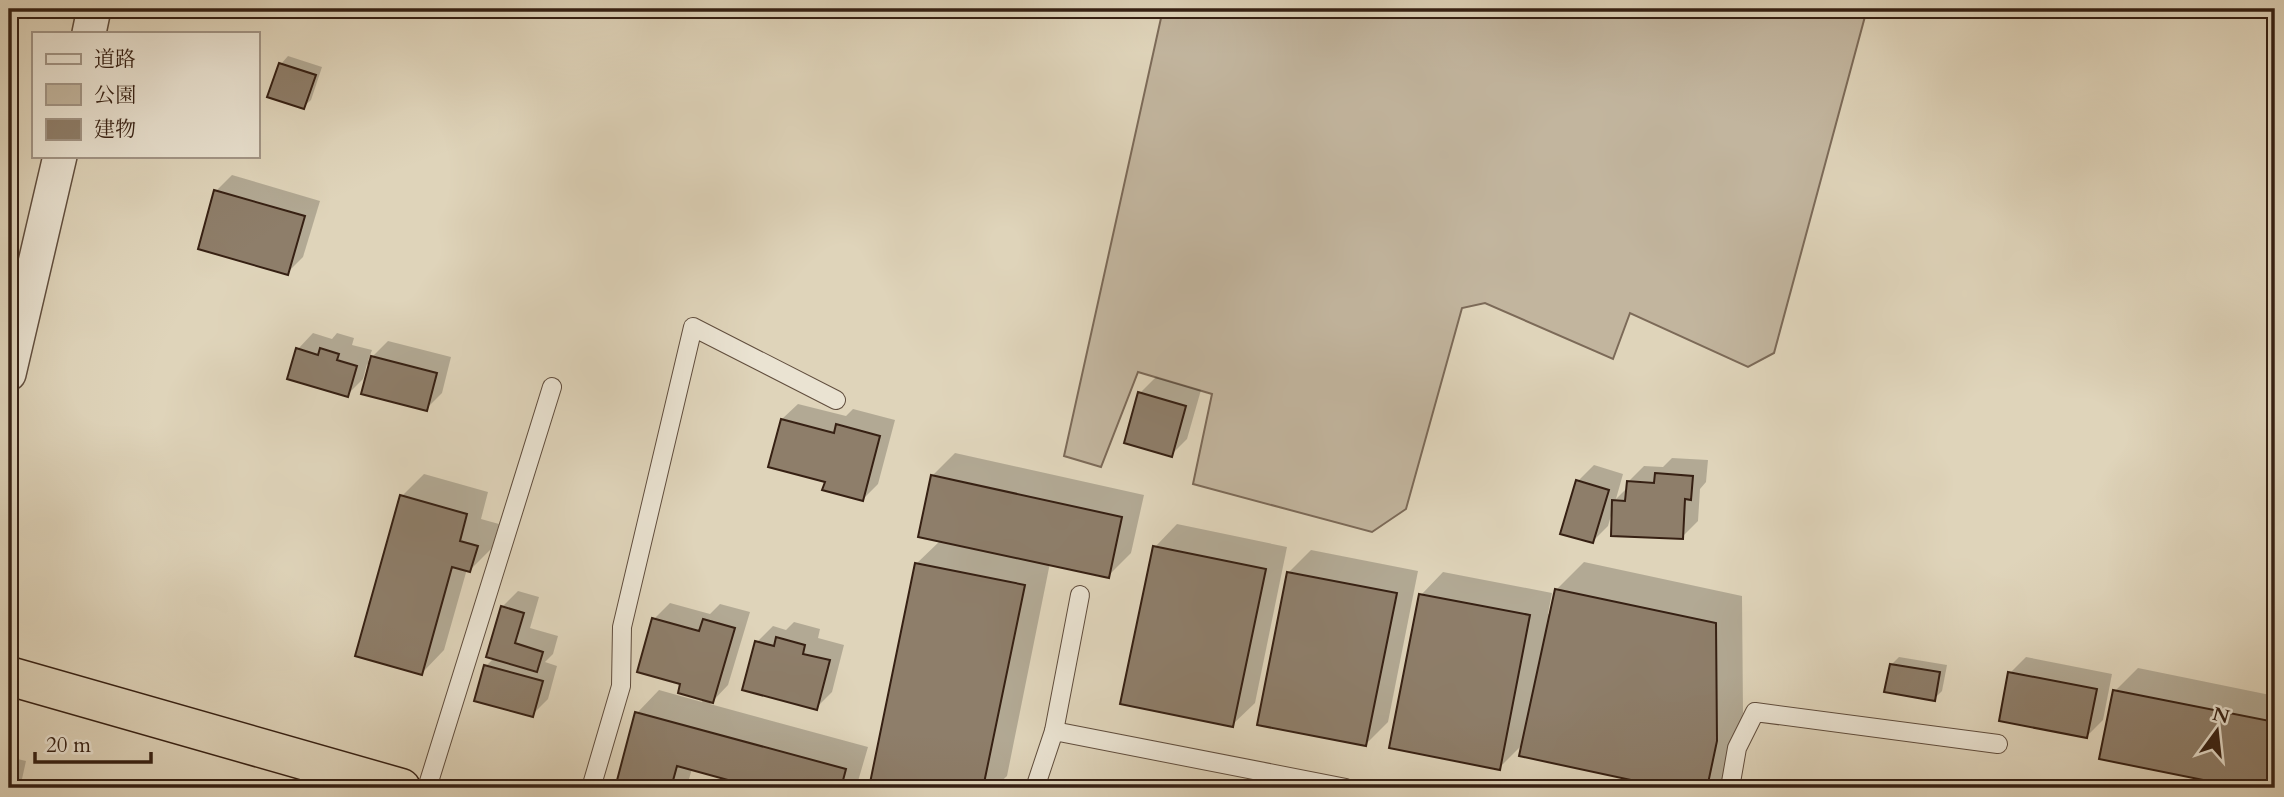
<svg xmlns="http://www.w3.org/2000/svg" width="2284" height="797" font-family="Cardo,'Noto Serif JP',serif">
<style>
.green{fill:#c2b59e;stroke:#7c6a58;stroke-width:2}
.shadow{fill:#0003}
.building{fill:#8e7e6a;stroke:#362013;stroke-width:2}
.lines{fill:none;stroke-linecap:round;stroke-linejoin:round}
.service-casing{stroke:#604d3d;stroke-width:20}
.minor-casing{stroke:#604d3d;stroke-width:36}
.trunk-casing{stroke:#362013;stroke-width:41}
.service{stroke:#eae3d2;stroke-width:18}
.minor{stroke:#eae3d2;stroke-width:33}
.trunk{stroke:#dfd4ba;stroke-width:38}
</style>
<rect width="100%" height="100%" fill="#dfd4ba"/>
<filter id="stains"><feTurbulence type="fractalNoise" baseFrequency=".00286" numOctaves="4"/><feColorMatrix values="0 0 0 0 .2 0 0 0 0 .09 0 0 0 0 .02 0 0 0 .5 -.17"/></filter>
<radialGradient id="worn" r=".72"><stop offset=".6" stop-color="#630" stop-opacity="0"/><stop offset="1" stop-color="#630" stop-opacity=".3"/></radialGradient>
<!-- green -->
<polygon class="green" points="1163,9 1867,9 1774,353 1748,367 1630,313 1613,359 1485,303 1462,308 1406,509 1372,532 1193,484 1212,394 1138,372 1101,467 1064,456"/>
<!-- shadow -->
<g class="shadow">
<polygon points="288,56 322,67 311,100 303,107 281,64"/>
<polygon points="232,175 320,201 303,257 287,273 216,191"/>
<polygon points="313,333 332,339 337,333 354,338 352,345 372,350 368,361 388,341 451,357 442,393 426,409 367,364 363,379 347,395 298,349"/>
<polygon points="1156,377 1201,390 1187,439 1171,455 1140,393"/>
<polygon points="798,404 846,416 853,409 895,420 878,484 863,499 827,480 782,419"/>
<polygon points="955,453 1144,495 1131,553 1108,576 1050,563 1007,776 994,788 906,788 872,781 916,564 941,540 932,476"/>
<polygon points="1672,458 1708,460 1706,482 1700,489 1698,521 1682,537 1612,512 1608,526 1592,542 1578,481 1594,465 1623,474 1616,499 1628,487 1628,482 1644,466 1663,467"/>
<polygon points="424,474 488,492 481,519 499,524 492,548 470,570 467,569 444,650 422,673 402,496"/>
<polygon points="1177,524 1287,547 1255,703 1232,725 1155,547"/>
<polygon points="1311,550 1418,571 1388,722 1366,744 1289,572"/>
<polygon points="1584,562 1742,596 1743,713 1727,788 1631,788 1633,778 1523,744 1499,768 1421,595 1443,572 1552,593 1548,614 1551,615 1556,590"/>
<polygon points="518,591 539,597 530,628 558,636 553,654 545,662 557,666 548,699 532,715 486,666 494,658 502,607"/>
<polygon points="670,603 710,614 720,604 750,612 728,685 710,704 868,747 856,788 764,788 692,769 689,779 680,788 617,787 637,713 659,690 702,702 703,698 682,682 654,619"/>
<polygon points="794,622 820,629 818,638 844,645 832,692 816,708 757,642 773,626 786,630"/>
<polygon points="1899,657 1947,665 1942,691 1934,699 1891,665"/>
<polygon points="2026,657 2112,674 2103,720 2087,736 2010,673"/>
<polygon points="2138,668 2275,696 2275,788 2251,788 2101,758 2115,691"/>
<polygon points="9,757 26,761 20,788 9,788"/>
</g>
<!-- building -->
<g class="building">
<polygon points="279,63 316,75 304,109 267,97"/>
<polygon points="214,190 305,216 288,275 198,249"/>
<polygon points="296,348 318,355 320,348 339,354 337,360 357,366 348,397 287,379"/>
<polygon points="371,356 437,373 427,411 361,394"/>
<polygon points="1138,392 1186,406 1172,457 1124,443"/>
<polygon points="781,419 834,433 836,424 880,436 863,501 822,490 825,482 768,467"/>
<polygon points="1655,473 1693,476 1691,500 1685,499 1683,539 1611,536 1612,500 1625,501 1627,481 1654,483"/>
<polygon points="931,475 1122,517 1109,578 918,537"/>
<polygon points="1576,480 1609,490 1593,543 1560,534"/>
<polygon points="400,495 467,514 460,541 478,546 470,572 452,567 422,675 355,656"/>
<polygon points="1153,546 1266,569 1233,727 1120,704"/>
<polygon points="915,563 1025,585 983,788 897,788 870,783"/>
<polygon points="1287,572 1397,593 1366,746 1257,725"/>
<polygon points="1555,589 1716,623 1717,741 1707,788 1629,788 1631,780 1519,756"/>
<polygon points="1419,594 1530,615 1500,770 1389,748"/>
<polygon points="501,606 524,613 515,643 543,652 537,672 486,657"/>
<polygon points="652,618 699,631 703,619 735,628 713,703 678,693 680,684 637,672"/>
<polygon points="776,637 805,645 803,654 830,660 817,710 742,690 755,641 774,646"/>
<polygon points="1890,664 1940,672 1935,701 1884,692"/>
<polygon points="484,665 543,681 533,717 474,701"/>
<polygon points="2008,672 2097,689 2087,738 1999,721"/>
<polygon points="2113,690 2275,722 2275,788 2243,788 2099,759"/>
<polygon points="635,712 846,769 841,788 757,788 677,766 671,788 615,788"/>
</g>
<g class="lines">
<!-- service casing -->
<g class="service-casing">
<g id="service">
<polyline points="1054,731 1080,595"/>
<polyline points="427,788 552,387"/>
<polyline points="591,788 621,686 622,627 693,327 836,400"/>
<polyline points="1035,788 1054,731 1346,788"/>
<polyline points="1730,788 1737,748 1755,712 1998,744"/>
</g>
</g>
<!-- minor casing -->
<g class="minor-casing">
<g id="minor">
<polyline points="89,33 94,9"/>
<polyline points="9,374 60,156"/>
</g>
</g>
<!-- trunk casing -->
<g class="trunk-casing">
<polyline id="trunk" points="9,676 401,788"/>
</g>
<!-- service -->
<use href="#service" class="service"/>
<!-- minor -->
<use href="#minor" class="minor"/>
<!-- trunk -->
<use href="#trunk" class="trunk"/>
</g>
<!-- margin -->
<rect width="2284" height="797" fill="none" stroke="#dfd4ba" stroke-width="35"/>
<rect x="10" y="10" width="2263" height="776" fill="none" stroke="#362013" stroke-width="3.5"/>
<rect x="18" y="18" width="2249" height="762" fill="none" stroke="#362013" stroke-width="2"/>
<!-- legend -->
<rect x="32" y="32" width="228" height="126" fill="#eae3d2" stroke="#a29586" stroke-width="2"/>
<rect x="46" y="54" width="35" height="10" fill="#eae3d2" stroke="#a29586" stroke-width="2"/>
<text x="94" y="66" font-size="21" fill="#362013">道路</text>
<rect x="46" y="84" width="35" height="21" fill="#c2b59e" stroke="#a29586" stroke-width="2"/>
<text x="94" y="102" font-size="21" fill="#362013">公園</text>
<rect x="46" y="119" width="35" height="21" fill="#8e7e6a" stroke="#a29586" stroke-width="2"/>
<text x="94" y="136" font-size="21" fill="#362013">建物</text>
<!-- north arrow -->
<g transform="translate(2217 731) rotate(15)" stroke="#eae3d2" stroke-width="5" paint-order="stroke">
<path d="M0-5L12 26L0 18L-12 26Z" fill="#362013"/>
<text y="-10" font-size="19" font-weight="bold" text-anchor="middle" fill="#362013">N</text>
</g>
<!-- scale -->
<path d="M35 752v10h116v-10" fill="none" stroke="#362013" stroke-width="3.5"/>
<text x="46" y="752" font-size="21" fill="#362013" stroke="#eae3d2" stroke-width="5" paint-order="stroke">20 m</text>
<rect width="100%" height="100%" filter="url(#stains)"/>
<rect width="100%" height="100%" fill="url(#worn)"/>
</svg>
